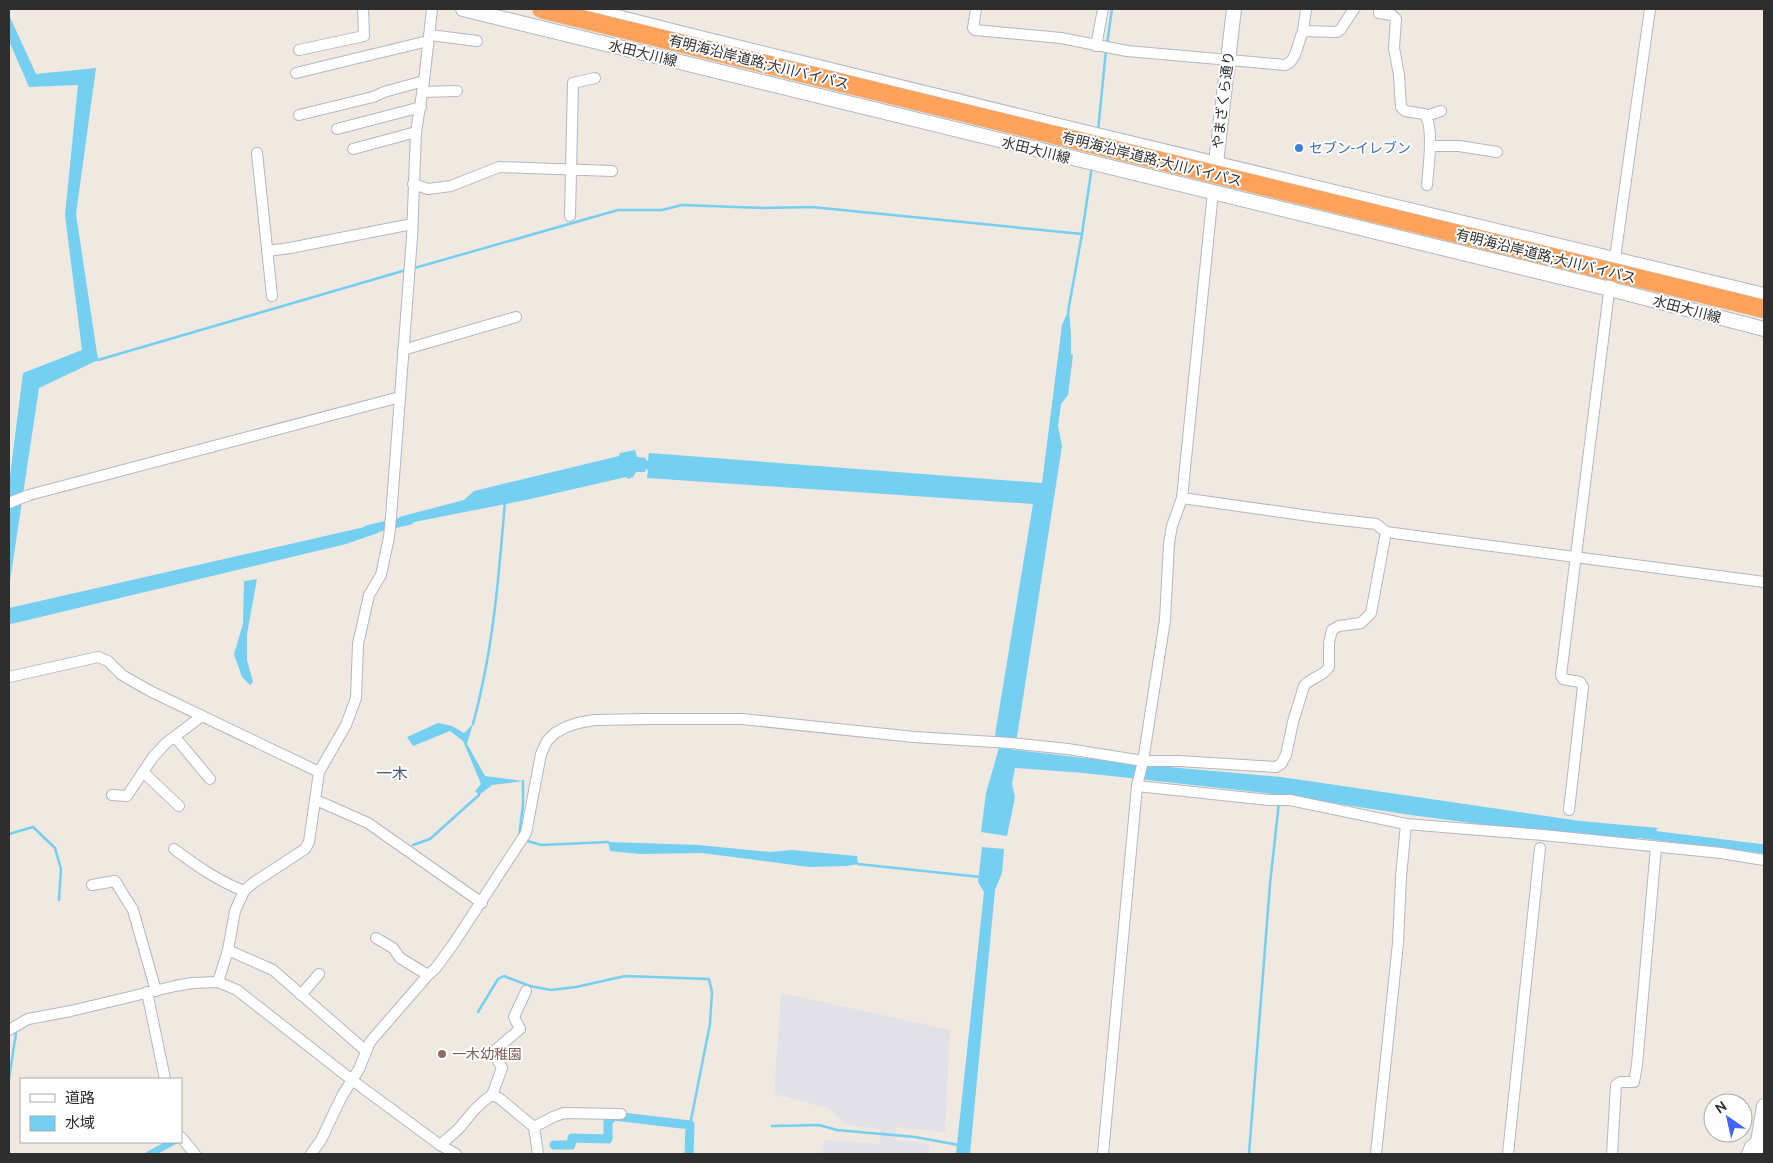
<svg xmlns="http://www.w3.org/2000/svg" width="1773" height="1163" font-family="Ubuntu,'Noto Sans JP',sans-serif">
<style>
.industrial{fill:#e3e1e8}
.water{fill:#75cff0}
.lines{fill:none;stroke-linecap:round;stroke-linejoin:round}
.stream{stroke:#75cff0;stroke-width:2.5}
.canal{stroke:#75cff0;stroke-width:9}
.street-casing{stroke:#b4b7c1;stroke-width:12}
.secondary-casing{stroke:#b4b7c1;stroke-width:16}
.street{stroke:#fff;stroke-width:10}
.secondary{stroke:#fff;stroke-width:14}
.highway-bridge-casing{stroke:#c9c9c9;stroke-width:19;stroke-linecap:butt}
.highway-bridge{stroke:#ffa35c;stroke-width:18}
.shop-dot{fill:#3f7fe0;stroke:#fff;stroke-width:2}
.education-dot{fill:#8d6e63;stroke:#fff;stroke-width:2}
.labels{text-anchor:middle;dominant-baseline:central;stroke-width:4;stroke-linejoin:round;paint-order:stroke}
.street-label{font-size:14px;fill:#2e2e2e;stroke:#fff}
.shop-label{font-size:14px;fill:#366cbe;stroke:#fff;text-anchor:start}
.education-label{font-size:14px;fill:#785e54;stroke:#fff;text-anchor:start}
.quarter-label{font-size:16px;fill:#4d5680;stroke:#fff}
</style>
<rect width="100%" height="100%" fill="#efe9e1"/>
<!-- industrial -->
<polygon class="industrial" points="781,993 950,1030 945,1132 896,1127 896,1140 929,1144 929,1154 822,1154 825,1140 880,1144 881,1129 847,1125 829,1108 774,1094"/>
<!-- water -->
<g class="water">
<polygon points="9,15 36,74 96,68 76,214 98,360 39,388 9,588 9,484 23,373 82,350 65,215 78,85 29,87 9,41"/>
<polygon points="1069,309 1071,335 1071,354 1073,355 1068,395 1061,404 1058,426 1062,446 1017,737 1013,739 998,739 995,735 1033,504 647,478 648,470 646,469 645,472 636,472 633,477 628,479 626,477 526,500 399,525 399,517 464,500 474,491 619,456 620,453 635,450 637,457 646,458 646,461 648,460 649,453 1042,483 1062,325"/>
<polygon points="378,524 378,533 346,544 11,624 9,622 9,608"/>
<polygon points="257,579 247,634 247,660 253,682 250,685 242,677 234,654 243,624 244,581"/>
<polygon points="438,723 452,726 464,733 473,724 467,744 485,776 523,781 492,785 479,795 475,791 481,784 463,741 450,731 413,746 407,737"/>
<polygon points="999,748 1135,764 1281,777 1580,821 1658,828 1652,836 1625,840 1502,827 1411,815 1266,793 1084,773 1015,768 1012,784 1015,797 1007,836 981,832 986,793"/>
<polygon points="608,842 699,845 770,852 792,850 857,856 858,864 847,866 809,867 702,853 640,854 610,851"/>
<polygon points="982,847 1004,849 1002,873 995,890 970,1154 956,1154 984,892 978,882"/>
<polygon points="165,1142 180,1142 157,1154 143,1154"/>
</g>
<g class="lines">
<!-- stream -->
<g class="stream">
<polyline points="1107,44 1112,9"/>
<polyline points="1098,131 1106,50"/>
<polyline points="1082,234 1092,166"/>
<polyline points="411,269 618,210 662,210 682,205 763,208 812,207 1082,234 1068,312"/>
<polyline points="98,360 406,270"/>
<path d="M 473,724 C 493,651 499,576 505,501"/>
<polyline points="9,834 33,827 55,848 61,869 59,900"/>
<polyline points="519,836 523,805 523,781"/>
<polyline points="524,840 541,845 608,842"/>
<polyline points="413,845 430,839 479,795"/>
<polyline points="858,864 980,877"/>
<polyline points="478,1012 498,979 504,976 530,986 551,990 576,987 625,976 709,979 712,992 710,1024 690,1125"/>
<polyline points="9,1079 16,1033 13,1030"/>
<polyline points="772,1126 819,1125 837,1130 915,1137 959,1145"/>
<polyline points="1249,1154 1270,884 1279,802"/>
</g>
<!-- canal -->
<g class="canal">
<polyline points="367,530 410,520"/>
<polyline points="1643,834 1764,849"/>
<polyline points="554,1145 571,1145 572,1138 608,1139 608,1121 614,1116 690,1125 689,1154"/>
</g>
<!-- street casing -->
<g class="street-casing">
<g id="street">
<path d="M 976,9 L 973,28 L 975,30 L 1061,38 L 1127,51 L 1285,65 C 1297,61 1298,41 1303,31 L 1337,32 L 1341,29 L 1354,9"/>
<path d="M 1379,9 L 1379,13 L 1392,15 L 1396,19 L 1394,48 L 1399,75 L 1401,107 L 1405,111 L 1424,114 C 1435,125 1428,170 1427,185"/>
<polyline points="1303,31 1306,9"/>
<polyline points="430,35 477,41"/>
<polyline points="1096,46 1103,9"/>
<polyline points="299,50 364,36 363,9"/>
<polyline points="296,73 428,41"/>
<polyline points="422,92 457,91"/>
<polyline points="299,115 373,97 384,92 424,81"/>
<polyline points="1426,116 1441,111"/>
<polyline points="337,129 421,107"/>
<polyline points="1430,146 1459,146 1497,152"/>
<polyline points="353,149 416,132"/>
<polyline points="257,153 272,296"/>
<polyline points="413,184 428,189 451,186 499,167 612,171"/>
<polyline points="570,216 573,83 595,78"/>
<polyline points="267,251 290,248 412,224"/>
<polyline points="1614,265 1650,9"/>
<polyline points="403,350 516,317"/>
<polyline points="1182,498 1324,518 1376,524 1386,532 1764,582"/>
<polyline points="9,503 29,495 400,397"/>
<polyline points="9,677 98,657 108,661 122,675 150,691 319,772"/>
<polyline points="175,737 210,779"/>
<polyline points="143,772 179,806"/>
<polyline points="1137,786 1269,800 1290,800 1406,824 1543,835 1721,853 1764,860"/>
<polyline points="112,795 127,796 153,757 166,743 202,716"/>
<polyline points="316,800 368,823 482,903"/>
<polyline points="1569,810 1583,687 1580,682 1563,679 1561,675 1610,284"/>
<path d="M 174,849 C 197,866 218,881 244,891"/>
<polyline points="92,885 115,881 133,910 156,991"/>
<polyline points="376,938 393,948 400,958 428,975"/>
<polyline points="228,950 273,970 366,1051"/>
<polyline points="218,982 228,950 235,911 244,891 253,883 305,849 309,842 319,772 346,725 356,698 358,644 369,595 381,575 389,537 391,517 412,237 416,132 424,81 432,9"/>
<polyline points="147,992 165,1079"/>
<polyline points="301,995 319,974"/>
<polyline points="9,1030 28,1019 71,1011 175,986 192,983 218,982 237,990 352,1080 440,1145 456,1154"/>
<polyline points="492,1095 502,1068 493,1052 520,1029 514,1017 526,991"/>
<polyline points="534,1127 553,1117 564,1113 621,1114"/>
<polyline points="181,1137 195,1154"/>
<path d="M 440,1145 C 447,1139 455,1133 461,1126 C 471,1114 479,1103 492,1095 L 499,1098 L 534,1127 L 538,1154"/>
<path d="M 311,1154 L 321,1140 L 342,1096 L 359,1069 L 370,1042 L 428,975 L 435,969 L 452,946 L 526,833 L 541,754 L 547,741 L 555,733 L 566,727 L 578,723 L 594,720 L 648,719 L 742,719 L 914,737 L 1010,743 L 1068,749 L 1143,761 L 1179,761 L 1276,767 L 1281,764 L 1286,755 L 1293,722 L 1304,686 C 1311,677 1323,677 1329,667 L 1329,643 L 1332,630 L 1339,626 L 1361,623 L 1371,613 L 1386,532"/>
<polyline points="1103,1154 1137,786 1143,761 1165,620 1169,543 1172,526 1182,498 1213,192"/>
<polyline points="1376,1154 1398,943 1401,877 1406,824"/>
<polyline points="1508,1154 1540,848"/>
<polyline points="1612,1154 1616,1085 1620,1082 1634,1082 1637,1065 1656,847"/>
<polyline points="1747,1154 1750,1146 1758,1140"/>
</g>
</g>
<!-- secondary casing -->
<g class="secondary-casing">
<g id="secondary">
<polyline points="463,9 1610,289 1764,329"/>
<polyline points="585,9 696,37 1088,133 1764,295"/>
<polyline points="1215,171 1234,9"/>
<polyline points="1756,1154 1764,1106"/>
</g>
</g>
<!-- street -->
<use href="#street" class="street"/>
<!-- secondary -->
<use href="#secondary" class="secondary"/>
<!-- highway-bridge casing -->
<g class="highway-bridge-casing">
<polyline id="highway-bridge" points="541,9 1764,309"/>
</g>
<!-- highway-bridge -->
<use href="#highway-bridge" class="highway-bridge"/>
</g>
<!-- markers -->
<circle class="shop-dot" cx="1299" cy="148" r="5"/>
<circle class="education-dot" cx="442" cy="1054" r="5"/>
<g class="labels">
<!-- street labels -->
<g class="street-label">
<text transform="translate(643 53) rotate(14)">水田大川線</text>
<text transform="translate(759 62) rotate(14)">有明海沿岸道路;大川バイパス</text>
<text transform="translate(1223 100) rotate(-83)">やまざくら通り</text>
<text transform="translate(1036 150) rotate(14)">水田大川線</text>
<text transform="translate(1152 159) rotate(14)">有明海沿岸道路;大川バイパス</text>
<text transform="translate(1546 256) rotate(14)">有明海沿岸道路;大川バイパス</text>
<text transform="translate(1687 309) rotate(15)">水田大川線</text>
</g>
<!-- shop labels -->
<g class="shop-label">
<text x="1309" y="148">セブン-イレブン</text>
</g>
<!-- education labels -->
<g class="education-label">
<text x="452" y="1054">一木幼稚園</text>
</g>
<!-- quarter labels -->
<g class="quarter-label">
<text x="392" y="773">一木</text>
</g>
</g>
<!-- border -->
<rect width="1773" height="1163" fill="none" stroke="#2e2e2e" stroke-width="20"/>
<!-- legend -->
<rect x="20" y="1078" width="162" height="65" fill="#ffffff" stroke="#ababab"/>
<rect x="30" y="1094" width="25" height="8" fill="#ffffff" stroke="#ababab"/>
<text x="65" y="1103" font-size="15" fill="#2e2e2e">道路</text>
<rect x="30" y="1116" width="25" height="15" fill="#75cff0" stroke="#ababab"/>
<text x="65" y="1128" font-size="15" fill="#2e2e2e">水域</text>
<!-- north arrow -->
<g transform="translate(1728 1118) rotate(326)"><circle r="24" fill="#ffffff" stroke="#ababab"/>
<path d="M0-4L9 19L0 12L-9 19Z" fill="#4264fb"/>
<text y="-8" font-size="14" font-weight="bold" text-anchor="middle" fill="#2e2e2e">N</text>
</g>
</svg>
